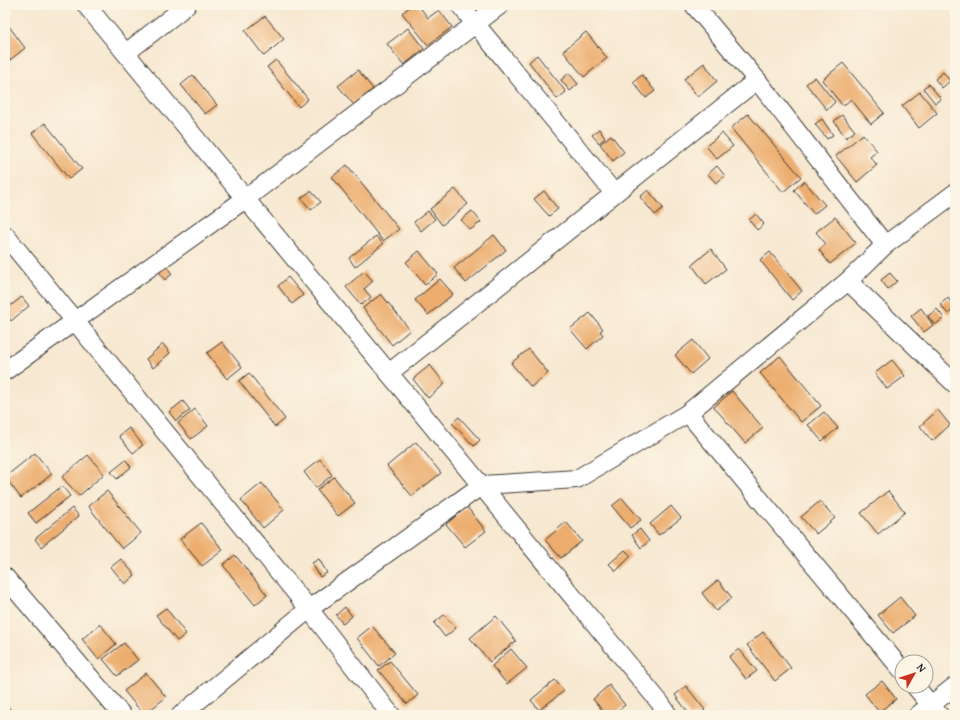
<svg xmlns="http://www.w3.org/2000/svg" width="960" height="720" font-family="'Gentium Book Plus',serif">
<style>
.building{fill:#ecad6e}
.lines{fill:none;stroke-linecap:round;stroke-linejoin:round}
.street-casing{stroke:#3d3b37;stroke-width:20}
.street{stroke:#fff;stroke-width:18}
</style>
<rect width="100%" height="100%" fill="#fcf5e5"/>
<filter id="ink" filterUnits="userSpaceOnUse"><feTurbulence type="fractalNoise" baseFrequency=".025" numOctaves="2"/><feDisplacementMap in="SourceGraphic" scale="8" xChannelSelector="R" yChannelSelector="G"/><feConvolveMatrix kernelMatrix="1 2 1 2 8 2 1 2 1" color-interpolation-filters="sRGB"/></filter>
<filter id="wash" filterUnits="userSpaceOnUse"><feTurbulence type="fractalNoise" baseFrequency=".012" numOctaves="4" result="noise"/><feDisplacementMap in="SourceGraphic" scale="16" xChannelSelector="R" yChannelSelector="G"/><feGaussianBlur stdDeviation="0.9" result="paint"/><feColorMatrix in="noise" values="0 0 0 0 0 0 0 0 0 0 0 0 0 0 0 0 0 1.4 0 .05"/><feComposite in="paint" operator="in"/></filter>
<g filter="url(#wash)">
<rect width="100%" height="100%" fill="#f7e8d1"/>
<g id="blocks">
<!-- building -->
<g class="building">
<polygon points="412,5 418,5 428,18 439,10 452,27 428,45 402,13"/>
<polygon points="265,16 284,39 264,56 245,31"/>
<polygon points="8,25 25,48 5,64 5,28"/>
<polygon points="408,28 424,49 404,65 387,44"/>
<polygon points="586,32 607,58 584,77 563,51"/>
<polygon points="537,55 566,92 557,99 529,62"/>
<polygon points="276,60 308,99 299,107 267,67"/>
<polygon points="704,63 717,81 698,97 684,79"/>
<polygon points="843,63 884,113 871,124 851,99 843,106 822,80"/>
<polygon points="358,70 373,89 354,105 338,86"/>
<polygon points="943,72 950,81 942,88 935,79"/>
<polygon points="569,73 578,84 570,91 561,80"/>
<polygon points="193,75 217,105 205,114 181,85"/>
<polygon points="642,75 655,91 646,98 633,82"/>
<polygon points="815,77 835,102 827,110 806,84"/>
<polygon points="929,84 941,99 935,103 923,88"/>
<polygon points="920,92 937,113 919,128 902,106"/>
<polygon points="748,114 801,177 783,192 731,128"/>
<polygon points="842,115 855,131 846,138 834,121"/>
<polygon points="822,119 833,135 827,139 815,124"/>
<polygon points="45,123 82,169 69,179 32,133"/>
<polygon points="599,129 605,138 599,143 592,135"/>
<polygon points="722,133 733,146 717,159 706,146"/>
<polygon points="863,134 877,151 870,157 877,165 857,182 836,156"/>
<polygon points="611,135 624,152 613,161 600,144"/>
<polygon points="347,165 399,229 383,241 332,177"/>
<polygon points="717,166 725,176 716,183 708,174"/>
<polygon points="804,181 825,205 814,214 794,190"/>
<polygon points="455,189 468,204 442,225 430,209"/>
<polygon points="648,190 663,208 655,215 640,197"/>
<polygon points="311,191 321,202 311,210 301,198"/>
<polygon points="544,191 558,209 549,216 534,199"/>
<polygon points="428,211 435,219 421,231 414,222"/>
<polygon points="472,211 481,222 470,230 461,220"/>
<polygon points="756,214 764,224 757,230 749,220"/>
<polygon points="835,217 856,243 830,264 819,250 826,244 816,232"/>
<polygon points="494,235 506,250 466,283 454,268"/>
<polygon points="376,236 383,244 355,267 349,258"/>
<polygon points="711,249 726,269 706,284 692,265"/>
<polygon points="419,251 438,274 425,285 406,262"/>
<polygon points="770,252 802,291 792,300 760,260"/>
<polygon points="162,260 172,274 165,280 155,266"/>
<polygon points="364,271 373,281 364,289 371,297 361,305 346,287"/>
<polygon points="890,273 897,281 888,289 881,280"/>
<polygon points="288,277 303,295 292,304 278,286"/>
<polygon points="440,279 453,294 428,315 415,300"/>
<polygon points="381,294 410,330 392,345 363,308"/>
<polygon points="22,297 29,306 11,321 5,313 5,310"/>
<polygon points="948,298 955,308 948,314 940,304"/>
<polygon points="921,308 933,325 924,332 911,316"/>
<polygon points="937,309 944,318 935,325 928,316"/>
<polygon points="590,313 603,329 600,331 603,335 587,349 570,329"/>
<polygon points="693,340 708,359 691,374 675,355"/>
<polygon points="222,342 242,367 227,379 207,353"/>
<polygon points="163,344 170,353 153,368 146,359"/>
<polygon points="529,349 548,373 531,387 511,363"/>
<polygon points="780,356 821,406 801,422 760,373"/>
<polygon points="892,360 905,376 887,389 875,373"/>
<polygon points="430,365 445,384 428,398 413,379"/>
<polygon points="249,373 285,419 275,427 239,381"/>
<polygon points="732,391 763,428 745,443 714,407"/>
<polygon points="183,401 190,410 176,421 169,412"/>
<polygon points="195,409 208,426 191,439 178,423"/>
<polygon points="938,410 950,425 932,441 920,426"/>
<polygon points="824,412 838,428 822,441 808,425"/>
<polygon points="459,417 480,440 474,446 452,423"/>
<polygon points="129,428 143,445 133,453 119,436"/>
<polygon points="416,442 441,473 412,496 387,466"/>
<polygon points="35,453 52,474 21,498 5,477"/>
<polygon points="88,455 104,474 79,496 62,477"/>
<polygon points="320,459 332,475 316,488 304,472"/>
<polygon points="126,460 131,467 117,479 111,472"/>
<polygon points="334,477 355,503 338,516 317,490"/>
<polygon points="262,483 284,510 263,528 241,500"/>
<polygon points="62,486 70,496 36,523 28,513"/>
<polygon points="107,491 141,533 122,549 88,506"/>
<polygon points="888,491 905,512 878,534 861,513"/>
<polygon points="622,498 641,520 630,528 612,506"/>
<polygon points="820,501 835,518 816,534 801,517"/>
<polygon points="671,506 681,518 659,535 650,524"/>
<polygon points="467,507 486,531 465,547 446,524"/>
<polygon points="72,508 79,516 41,547 35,539"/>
<polygon points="566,522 582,541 561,558 545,540"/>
<polygon points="201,523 223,550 202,566 180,539"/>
<polygon points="640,529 649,541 641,548 632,535"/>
<polygon points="625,550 631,556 616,571 609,564"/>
<polygon points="235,555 267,595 255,605 223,565"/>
<polygon points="121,559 135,575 125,584 111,567"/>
<polygon points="319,559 327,573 320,577 312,563"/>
<polygon points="718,580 732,598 716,611 702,593"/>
<polygon points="900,597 915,616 893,633 878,615"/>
<polygon points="345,607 352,616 343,624 336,615"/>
<polygon points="166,608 186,634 177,641 156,615"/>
<polygon points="444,615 456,628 445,637 434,623"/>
<polygon points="496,616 516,641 490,662 470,638"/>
<polygon points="100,624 116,644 98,659 82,639"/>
<polygon points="372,626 395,653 379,666 357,638"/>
<polygon points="763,632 791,668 775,681 747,645"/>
<polygon points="124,643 138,660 117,676 103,659"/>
<polygon points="511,649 527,668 507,684 492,666"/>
<polygon points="739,649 757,671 746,679 729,657"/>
<polygon points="390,661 418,695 407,704 378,670"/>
<polygon points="146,673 166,697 144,715 124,691"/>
<polygon points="555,680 564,691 539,710 531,700"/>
<polygon points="882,681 896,699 879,712 865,694"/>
<polygon points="609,685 625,705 613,715 606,715 593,699"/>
<polygon points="686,686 705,710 699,715 690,715 675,695"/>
<polygon points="5,703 15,715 5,715"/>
</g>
</g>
</g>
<g filter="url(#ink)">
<use href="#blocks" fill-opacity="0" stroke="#3d3b37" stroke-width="1"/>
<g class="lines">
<!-- street casing -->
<g class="street-casing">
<g id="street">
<polyline points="86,5 661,704 668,715"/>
<polyline points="460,5 614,193"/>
<polyline points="694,5 757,80 885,245"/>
<polyline points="126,53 187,5"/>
<polyline points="5,235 309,609 391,715"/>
<polyline points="848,281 955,384"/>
<polyline points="5,371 245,199 500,5"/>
<polyline points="389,373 757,80"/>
<polyline points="688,413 902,670"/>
<polyline points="5,577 122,715"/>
<polyline points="915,686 939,715"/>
<polyline points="181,715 309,609 482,485 577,479 688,413 848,281 885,245 955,193"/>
<polyline points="918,715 955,686"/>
</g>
</g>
<!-- street -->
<use href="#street" class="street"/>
</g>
</g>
<!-- margin -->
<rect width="960" height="720" fill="none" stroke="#fcf5e5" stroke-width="20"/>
<!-- north arrow -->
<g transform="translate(914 674) rotate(51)"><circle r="19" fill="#fcf5e5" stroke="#a29e95"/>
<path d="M0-3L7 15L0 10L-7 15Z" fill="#c8321e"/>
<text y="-6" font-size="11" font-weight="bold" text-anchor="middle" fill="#1c1c1c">N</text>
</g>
</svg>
